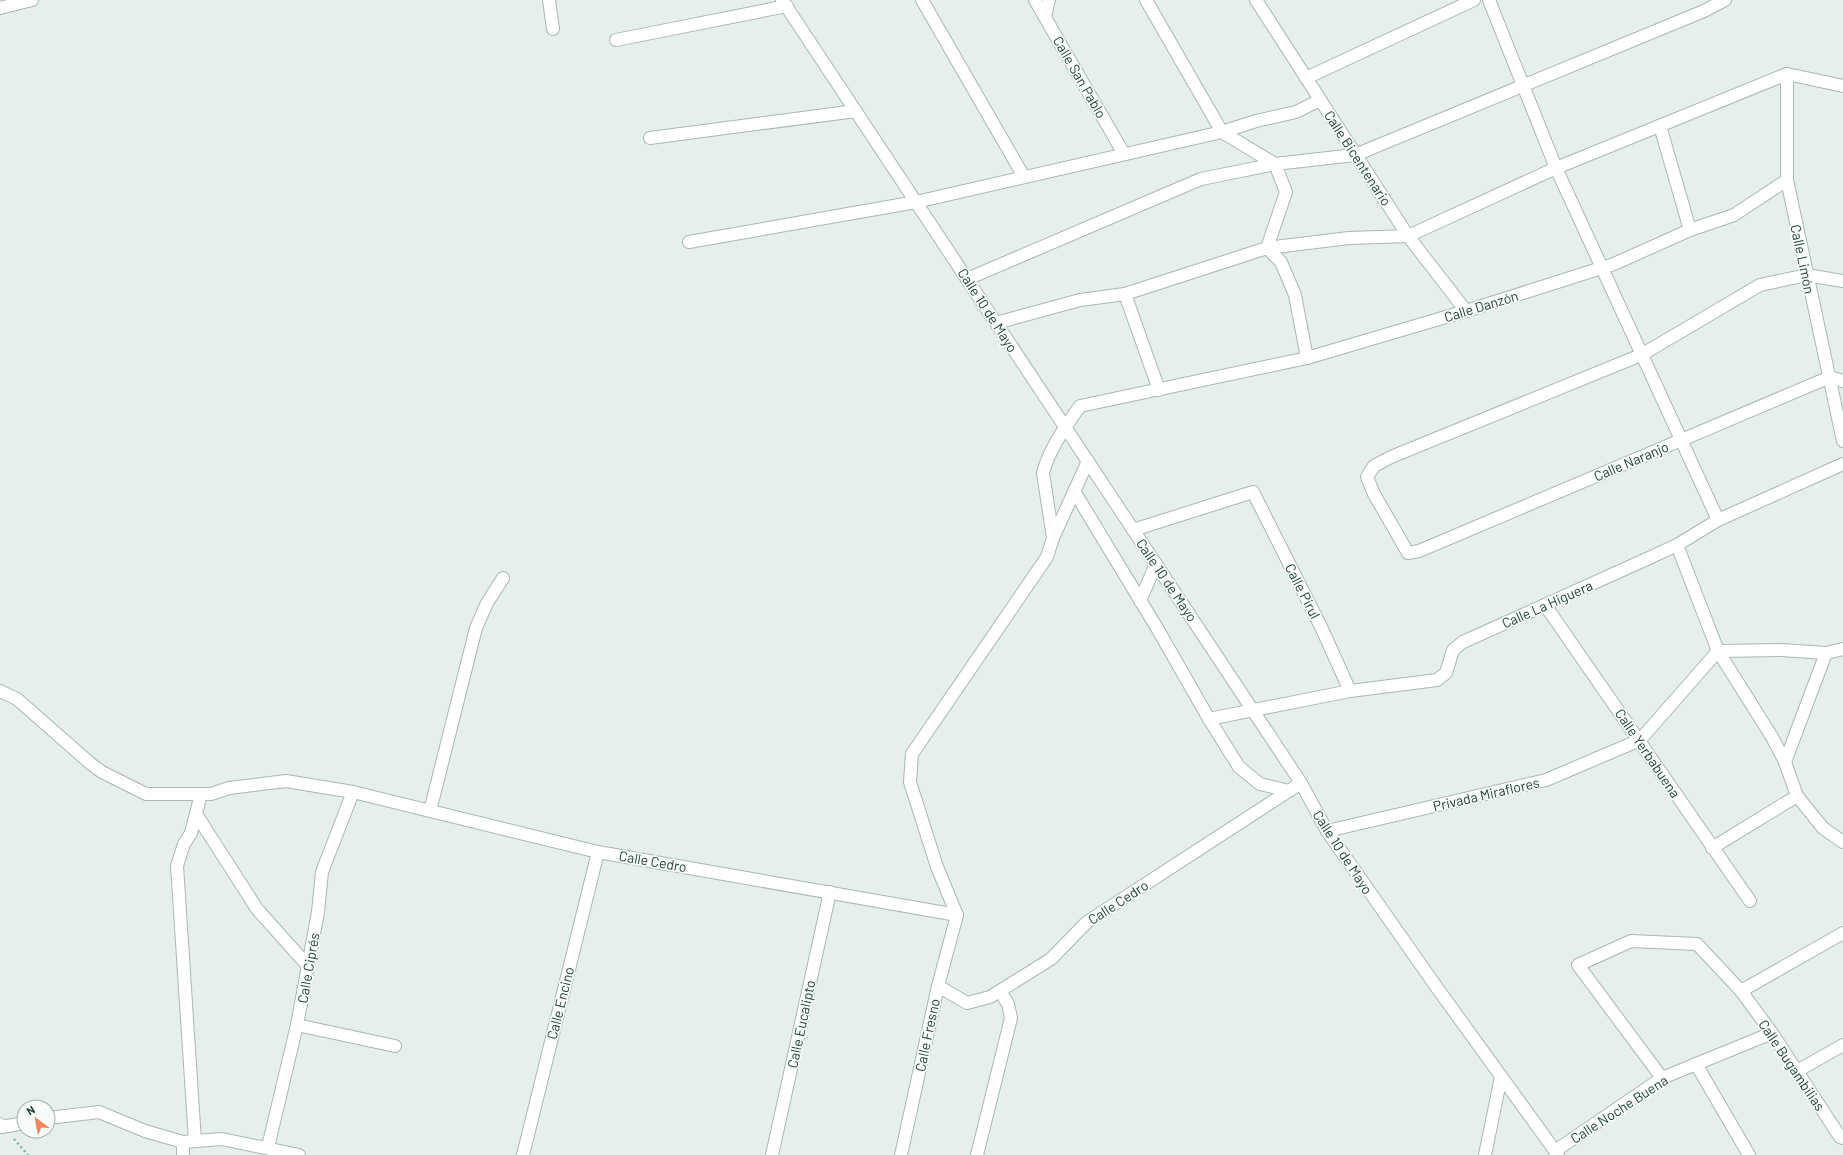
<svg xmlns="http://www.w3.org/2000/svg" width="1843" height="1155" font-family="Barlow,sans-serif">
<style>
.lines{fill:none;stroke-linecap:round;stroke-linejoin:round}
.minor-casing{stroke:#a8b8b2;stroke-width:14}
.path{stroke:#86b3a5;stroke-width:2.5;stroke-dasharray:2 3;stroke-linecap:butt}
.minor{stroke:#fff;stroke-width:12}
.labels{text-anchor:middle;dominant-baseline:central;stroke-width:3.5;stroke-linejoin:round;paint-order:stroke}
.street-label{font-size:14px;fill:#24423a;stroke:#f7fbf9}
</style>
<rect width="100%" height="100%" fill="#e6efeb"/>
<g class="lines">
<!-- minor casing -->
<g class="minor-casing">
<g id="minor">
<polyline points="549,0 553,29"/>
<polyline points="782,0 1301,783 1327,831 1435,985 1558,1155"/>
<polyline points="922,0 1024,177"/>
<polyline points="1035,0 1124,154"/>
<polyline points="1146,0 1222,132 1275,164 1286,192 1267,248"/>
<polyline points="1256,0 1408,236 1466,311"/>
<polyline points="1489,0 1556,168 1718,520"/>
<polyline points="0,8 32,0"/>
<polyline points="1045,17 1049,0"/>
<polyline points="616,40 787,6"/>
<polyline points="1787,74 1787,180 1843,441"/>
<polyline points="1787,74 1843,86"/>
<polyline points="1306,78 1474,0"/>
<polyline points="1660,126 1690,230"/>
<polyline points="650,138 856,111"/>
<polyline points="689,242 916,202 1222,132 1256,121 1296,112 1320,100"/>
<polyline points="1267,248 1281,262 1295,295 1307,358"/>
<polyline points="967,279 1201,179 1275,164 1355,155 1704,11 1725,0"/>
<polyline points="1843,281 1807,275 1760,285 1641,355 1391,457 1374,466 1367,477 1374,494 1408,553 1419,551 1830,377 1843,381"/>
<polyline points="1125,294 1159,390"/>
<polyline points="996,323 1080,300 1125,294 1267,248 1349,238 1408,236 1556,168 1787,74"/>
<polyline points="1074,491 1157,628 1209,719 1350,691 1437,680 1446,673 1453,650 1463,642 1649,558 1677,545 1718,520 1843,464"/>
<polyline points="1133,530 1253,492 1322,629 1350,691"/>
<polyline points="1053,538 1088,461"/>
<polyline points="1677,545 1718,651 1772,737 1785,762 1797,796 1823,828 1843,842"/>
<polyline points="1140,601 1156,564"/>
<polyline points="1545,605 1750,901"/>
<polyline points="0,691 17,699 91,764 102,772 146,794 211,794 229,788 286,781 353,792 598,852 957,915"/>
<polyline points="1209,719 1239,767 1260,784 1289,791"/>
<polyline points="1785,762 1826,653"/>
<polyline points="430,811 476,628 487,603 503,578"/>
<polyline points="196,814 257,909 308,966"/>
<polyline points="1327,831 1546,780 1640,740 1718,651 1781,650 1826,653 1843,649"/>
<polyline points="1712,848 1797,796"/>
<path d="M 957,915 L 937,867 L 910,782 L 912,754 L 1047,557 L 1053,538 L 1043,473 C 1049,449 1066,426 1080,406 L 1307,358 L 1466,311 L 1614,264 L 1690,230 L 1734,215 L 1787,180"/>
<polyline points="938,986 967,1003 990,997 1051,959 1087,922 1301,783"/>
<polyline points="1741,991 1843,933"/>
<polyline points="297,1025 395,1046"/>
<polyline points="1696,1064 1749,1155"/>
<polyline points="1797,1071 1843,1045"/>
<polyline points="1662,1078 1578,965 1631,941 1697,944 1741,991 1772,1033 1840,1137 1843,1138"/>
<polyline points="48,1118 99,1112 145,1131 183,1142 222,1139 299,1155"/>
<polyline points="0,1124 2,1127 24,1123"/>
<polyline points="195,1141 177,866 184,844 191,833 201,794"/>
<polyline points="268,1147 297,1025 318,912 322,872 353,792"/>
<polyline points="1555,1151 1662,1078 1772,1033"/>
<polyline points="183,1155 183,1142"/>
<polyline points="523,1155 598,852"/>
<polyline points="772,1155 830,892"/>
<polyline points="901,1155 938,986 957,915"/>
<polyline points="977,1155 1011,1018 1008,1004 1000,991"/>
<polyline points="1485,1155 1501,1077"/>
</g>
</g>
<!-- path -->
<polyline class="path" points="14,1139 28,1155"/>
<!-- minor -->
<use href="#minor" class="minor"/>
</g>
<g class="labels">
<!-- street labels -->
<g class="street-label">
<text transform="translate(1080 77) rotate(60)">Calle San Pablo</text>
<text transform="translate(1358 158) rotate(57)">Calle Bicentenario</text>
<text transform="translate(1803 259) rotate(78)">Calle Limón</text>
<text transform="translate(1481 306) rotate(-17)">Calle Danzón</text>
<text transform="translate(988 310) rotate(57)">Calle 10 de Mayo</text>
<text transform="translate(1631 461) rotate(-23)">Calle Naranjo</text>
<text transform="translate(1167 580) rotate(56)">Calle 10 de Mayo</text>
<text transform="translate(1303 591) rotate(63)">Calle Pirul</text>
<text transform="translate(1547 604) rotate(-24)">Calle La Higuera</text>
<text transform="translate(1648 753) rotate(56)">Calle Yerbabuena</text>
<text transform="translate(1486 794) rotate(-13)">Privada Miraflores</text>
<text transform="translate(1343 852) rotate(57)">Calle 10 de Mayo</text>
<text transform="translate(653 861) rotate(10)">Calle Cedro</text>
<text transform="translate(1118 902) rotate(-33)">Calle Cedro</text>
<text transform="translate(308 968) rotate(-80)">Calle Ciprés</text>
<text transform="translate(560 1003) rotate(-76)">Calle Encino</text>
<text transform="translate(801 1024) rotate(-78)">Calle Eucalipto</text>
<text transform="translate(927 1035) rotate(-78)">Calle Fresno</text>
<text transform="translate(1792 1065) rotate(56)">Calle Bugambilias</text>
<text transform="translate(1619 1109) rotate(-33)">Calle Noche Buena</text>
</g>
</g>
<!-- north arrow -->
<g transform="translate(36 1119) rotate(328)"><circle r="19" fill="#f7fbf9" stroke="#a3b1ad"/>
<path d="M0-3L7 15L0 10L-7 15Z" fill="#f4845f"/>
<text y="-6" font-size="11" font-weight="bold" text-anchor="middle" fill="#24423a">N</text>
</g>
</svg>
